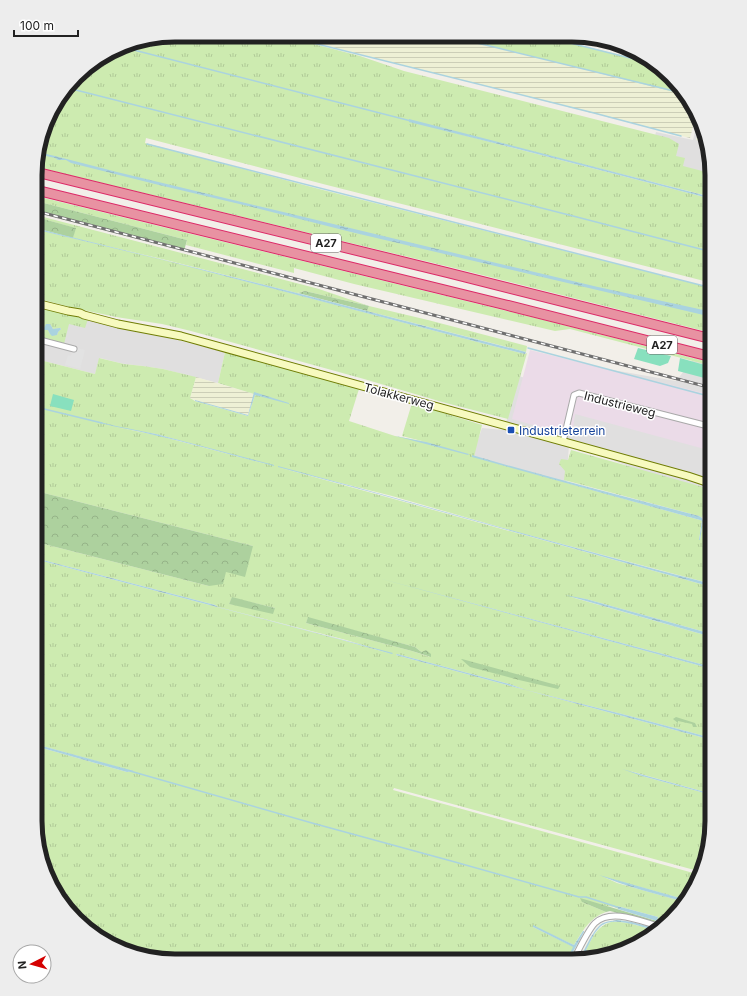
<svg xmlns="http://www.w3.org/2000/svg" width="747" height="996" font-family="Inter,sans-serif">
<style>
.residential{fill:#e0dfdf}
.industrial{fill:#ebdbe8}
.farmland{fill:url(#farmland-rules)}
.grass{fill:url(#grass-tufts);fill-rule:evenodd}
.forest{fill:url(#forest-crowns)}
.pitch{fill:#88e0be}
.parking{fill:#e2e2e2}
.water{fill:url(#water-ripples)}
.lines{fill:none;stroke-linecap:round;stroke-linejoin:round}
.stream{stroke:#aad3df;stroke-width:1.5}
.minor-casing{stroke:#a9a9a9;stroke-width:7}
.secondary-casing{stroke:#707d05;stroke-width:9}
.motorway-casing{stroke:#dc2a67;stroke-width:11}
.minor{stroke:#fff;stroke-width:5}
.secondary{stroke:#f7fabf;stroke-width:7}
.motorway{stroke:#e892a2;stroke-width:9}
.rail-casing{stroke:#707070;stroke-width:3}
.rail{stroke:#fff;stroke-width:1.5;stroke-dasharray:4.5;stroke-linecap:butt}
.transit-dot{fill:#1a4fb4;stroke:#fff;stroke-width:1.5}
.labels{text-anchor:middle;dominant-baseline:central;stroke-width:3;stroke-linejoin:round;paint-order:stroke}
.shield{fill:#fff;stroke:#646464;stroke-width:1}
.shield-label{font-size:11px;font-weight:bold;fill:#222}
.street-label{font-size:12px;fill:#222;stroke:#fff}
.transit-label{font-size:12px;fill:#164399;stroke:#fff;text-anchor:start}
.rim{fill:none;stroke:#222;stroke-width:5}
</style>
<defs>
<pattern id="farmland-rules" width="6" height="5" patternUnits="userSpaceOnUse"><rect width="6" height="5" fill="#eef0d5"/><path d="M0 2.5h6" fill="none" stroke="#ccceb7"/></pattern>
<pattern id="grass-tufts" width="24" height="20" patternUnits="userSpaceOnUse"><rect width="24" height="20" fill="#cdebb0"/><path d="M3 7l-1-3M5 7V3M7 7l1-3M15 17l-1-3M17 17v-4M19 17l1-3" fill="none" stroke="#b0c997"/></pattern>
<pattern id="forest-crowns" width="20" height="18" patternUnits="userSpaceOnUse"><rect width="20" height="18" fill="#add19e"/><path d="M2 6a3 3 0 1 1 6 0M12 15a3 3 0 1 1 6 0" fill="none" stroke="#95b388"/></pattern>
<pattern id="water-ripples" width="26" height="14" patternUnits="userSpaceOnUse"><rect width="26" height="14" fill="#aad3df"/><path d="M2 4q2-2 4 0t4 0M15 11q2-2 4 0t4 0" fill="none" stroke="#92b5bf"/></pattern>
</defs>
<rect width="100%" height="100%" fill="#f2efe9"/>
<!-- residential -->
<g class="residential">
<polygon points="698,120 699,120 712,174 645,179 656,132 693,140"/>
<polygon points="36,305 225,352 218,383 163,369 143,366 124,364 100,358 95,374 36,359"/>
<polygon points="712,336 712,525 705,523 702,492 569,445 566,485 471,460 482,428 504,430 519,376 549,386 567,362 676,381"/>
</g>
<!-- industrial -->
<polygon class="industrial" points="530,350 712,395 712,451 575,414 572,436 512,419"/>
<!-- farmland -->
<g class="farmland">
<polygon points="285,35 441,36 461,41 471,41 682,94 697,112 690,138"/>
<polygon points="700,123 704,142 696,140"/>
<polygon points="196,377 254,394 248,415 200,402 190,398"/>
</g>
<!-- grass -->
<g class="grass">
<polygon points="175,35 279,35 360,56 404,71 669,138 679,144 676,156 685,158 683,166 710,173 711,170 712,174 712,197 409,120 409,121 712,199 712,283 323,184 146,138 145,143 323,190 712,288 712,333 450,267 36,167 36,156 54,105 83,69 130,42"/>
<polygon points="441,36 541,36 658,64 682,94 479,43 471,41 461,41"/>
<polygon points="562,36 591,36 632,53"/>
<polygon points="36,196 540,319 712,363 712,366 570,329 555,331 354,284 294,268 294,273 186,245 187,240 36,201"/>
<polygon points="36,215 319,289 369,306 428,320 527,346 526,352 367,311 369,306 305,291 297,293 166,260 73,238 75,228 36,217"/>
<polygon points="36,227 43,230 43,231 164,260 489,345 525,354 527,353 508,419 442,402 364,379 191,331 162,324 116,317 74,308 36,298"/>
<path d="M 40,307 L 88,319 L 85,328 L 69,324 L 64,344 L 63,343 L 37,336 L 36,337 L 36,330 L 39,319 L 36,318 ZM 49,324 L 50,324 L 53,329 L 61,328 L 61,329 L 58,332 L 57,335 L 50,334 L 48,330 L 44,330 L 46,325 Z"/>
<path d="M 225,352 L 359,389 L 349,421 L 395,436 L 426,442 L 402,436 L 412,403 L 482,425 L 474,457 L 700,520 L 702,521 L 699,540 L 700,540 L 703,521 L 712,523 L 712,584 L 517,532 L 392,496 L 278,467 L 712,587 L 712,634 L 586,599 L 571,597 L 712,637 L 712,667 L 419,589 L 712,669 L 712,738 L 622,714 L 526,690 L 509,684 L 397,654 L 396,655 L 712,740 L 712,794 L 630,771 L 642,776 L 712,795 L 712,831 L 698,871 L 394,788 L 393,790 L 697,874 L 689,899 L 687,900 L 604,877 L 617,883 L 685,902 L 666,919 L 664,919 L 663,921 L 657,919 L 658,917 L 617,906 L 618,909 L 614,907 L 582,902 L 606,912 C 589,918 582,932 574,945 L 533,926 L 533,927 L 574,947 L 566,961 L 531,961 L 517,954 L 517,956 L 527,961 L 157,960 L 97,937 L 50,883 L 35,822 L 35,746 L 127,772 L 132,771 L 35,744 L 35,559 L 342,640 L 392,654 L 346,640 L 218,607 L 215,605 L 35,558 L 36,542 L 209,586 L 226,572 L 253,546 L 36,491 L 36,359 L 95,374 L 99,358 L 124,364 L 143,366 L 163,369 L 196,377 L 190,398 L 195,401 L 248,416 L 255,395 L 254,393 L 254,394 L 218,383 ZM 116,427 L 156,434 L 274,466 L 156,435 ZM 232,598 L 275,608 L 275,609 L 229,604 ZM 308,618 L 415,647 L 420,651 L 422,652 L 430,657 L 412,651 L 306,623 Z"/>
<polygon points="571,450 710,489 702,518 699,516 564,480 565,471 559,464 561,459 568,460"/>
<path d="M 611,922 C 625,921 639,926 653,930 L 634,946 L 597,955 L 587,951 L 586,950 C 593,937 596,927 611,922 Z"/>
</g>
<!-- forest -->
<g class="forest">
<polygon points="36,201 187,240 184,251 36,212"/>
<polygon points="36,217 76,228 73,238 43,230 36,227"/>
<polygon points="305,291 369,306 367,311 298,293"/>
<polygon points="36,491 253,546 245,577 226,572 223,584 209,586 36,542"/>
<polygon points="232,597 275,608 273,614 229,604"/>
<polygon points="308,617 415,647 420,651 422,652 426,650 431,654 431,657 412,651 306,623"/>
<polygon points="461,659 462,659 560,686 558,689 519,680 470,667"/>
<polygon points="676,717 695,723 697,727 693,727 692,724 678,721 678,723 673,719"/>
<polygon points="580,898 657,921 655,923 610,911 606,912 582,902"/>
</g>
<!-- pitch -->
<g class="pitch">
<polygon points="638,348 671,356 668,363 660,366 634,359"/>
<polygon points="680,358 712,367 712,380 678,371"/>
<polygon points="53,394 74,400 71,411 50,406"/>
</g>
<!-- parking -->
<polygon class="parking" points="73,347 85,350 80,369 65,365 68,355 71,356"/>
<!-- water -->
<g class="water">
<polygon points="409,119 707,196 712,197 712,199 514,148 409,122"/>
<polygon points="38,152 55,156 117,172 471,257 598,287 708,311 712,312 712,317 351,232 248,206 159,185 71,163 66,160 58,160 55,158 37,154"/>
<polygon points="43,230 297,293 526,352 525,354 489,345 167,261 42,231"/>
<polygon points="46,324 50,324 53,329 60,328 61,329 58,332 57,335 52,336 50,334 48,330 43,330"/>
<polygon points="254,392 289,403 289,404 255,395 248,416 195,401 195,400 248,415"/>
<path d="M 100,422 L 116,426 L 156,434 L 274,465 L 274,466 C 234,456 194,444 154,435 C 136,430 118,428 100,423 Z"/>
<polygon points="395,436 426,442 469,454 468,455"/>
<path d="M 472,455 C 547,477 623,496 699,516 L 702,518 L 703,521 L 700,540 L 699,540 L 702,521 L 700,520 L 472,457 Z"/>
<path d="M 278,466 C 423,505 567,547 712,584 L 712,587 L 371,492 L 278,467 Z"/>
<polygon points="35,558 215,605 218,607 393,653 392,654 342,640 35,559"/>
<polygon points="378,578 712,667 712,669"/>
<polygon points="565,595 586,599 712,634 712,637"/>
<polygon points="397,654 509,684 526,690 622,714 712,738 712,740 396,655"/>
<polygon points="35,744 134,771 127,772 35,746"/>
<polygon points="622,769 712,794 712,795 642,776"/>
<path d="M 599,875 L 687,900 L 685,902 C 656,894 627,887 599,875 Z"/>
<polygon points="617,906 658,917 657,921 618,909"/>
<path d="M 618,920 L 632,922 L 655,928 L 653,930 C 638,926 611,915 599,928 C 593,934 590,943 586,950 L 597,955 L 594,956 L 585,952 L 581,959 L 579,960 C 585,949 591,934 599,926 C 604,921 611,921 618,920 Z"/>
<polygon points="533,925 574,945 583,931 584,931 584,932 568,961 566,961 573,947 533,927"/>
</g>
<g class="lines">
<!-- stream -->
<g class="stream">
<polyline points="281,35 594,113 681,136"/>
<polyline points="447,36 494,47 682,93"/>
<polyline points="542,36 658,65"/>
<polyline points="563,36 632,53"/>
<polyline points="122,47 411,121"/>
<polyline points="68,88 573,216 712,252"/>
<polyline points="147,144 712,288"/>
<polyline points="36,247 39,247 41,236"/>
<polyline points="528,348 712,397"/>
<polyline points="36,407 102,423"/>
<polyline points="130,771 312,823 455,862 579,897 586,897 617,907"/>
</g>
<!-- minor casing -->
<g class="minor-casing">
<g id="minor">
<polyline points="36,311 38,304"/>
<polyline points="36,339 74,349"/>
<polyline points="563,442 574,395 579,393 712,427"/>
<path d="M 573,961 C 578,951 588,930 595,923 C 611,908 640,921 658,926"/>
</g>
</g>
<!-- secondary casing -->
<g class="secondary-casing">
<polyline id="secondary" points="36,303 68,311 80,313 84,315 118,324 181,336 688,476 712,484"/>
</g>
<!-- motorway casing -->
<g class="motorway-casing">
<g id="motorway">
<polyline points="36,172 449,273 712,339"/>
<polyline points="36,190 506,305 712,357"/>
</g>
</g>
<!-- minor -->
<use href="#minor" class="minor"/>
<!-- secondary -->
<use href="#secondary" class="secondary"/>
<!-- motorway -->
<use href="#motorway" class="motorway"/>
<!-- rail casing -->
<g class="rail-casing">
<polyline id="rail" points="36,211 712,388"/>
</g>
<!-- rail -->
<use href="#rail" class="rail"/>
</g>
<!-- markers -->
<rect class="transit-dot" x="507" y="426" width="8" height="8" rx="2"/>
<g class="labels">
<!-- shield labels -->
<g class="shield">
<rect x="311" y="234" width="30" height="18" rx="3"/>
<rect x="647" y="336" width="30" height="18" rx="3"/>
</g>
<g class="shield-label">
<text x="326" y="243">A27</text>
<text x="662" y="345">A27</text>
</g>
<!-- street labels -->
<g class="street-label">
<text transform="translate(399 396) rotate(15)">Tolakkerweg</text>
<text transform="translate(620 404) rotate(14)">Industrieweg</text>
</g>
<!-- transit labels -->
<g class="transit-label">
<text x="519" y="430">Industrieterrein</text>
</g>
</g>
<!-- crop -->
<path d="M0 0H747V996H0ZM175 42H572A133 133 0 0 1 705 175V821A133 133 0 0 1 572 954H175A133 133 0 0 1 42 821V175A133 133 0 0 1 175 42Z" fill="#ededed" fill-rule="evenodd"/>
<path class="rim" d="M175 42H572A133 133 0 0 1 705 175V821A133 133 0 0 1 572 954H175A133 133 0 0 1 42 821V175A133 133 0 0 1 175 42Z"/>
<!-- north arrow -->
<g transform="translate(32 964) rotate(264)"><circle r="19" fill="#ffffff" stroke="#a7a7a7"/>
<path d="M0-3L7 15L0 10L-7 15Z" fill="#d40000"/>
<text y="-6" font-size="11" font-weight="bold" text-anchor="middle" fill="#222222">N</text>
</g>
<!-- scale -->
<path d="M14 30v6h64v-6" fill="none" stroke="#222222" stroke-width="2"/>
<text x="20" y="30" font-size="12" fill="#222222" stroke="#ffffff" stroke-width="3" paint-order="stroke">100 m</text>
</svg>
